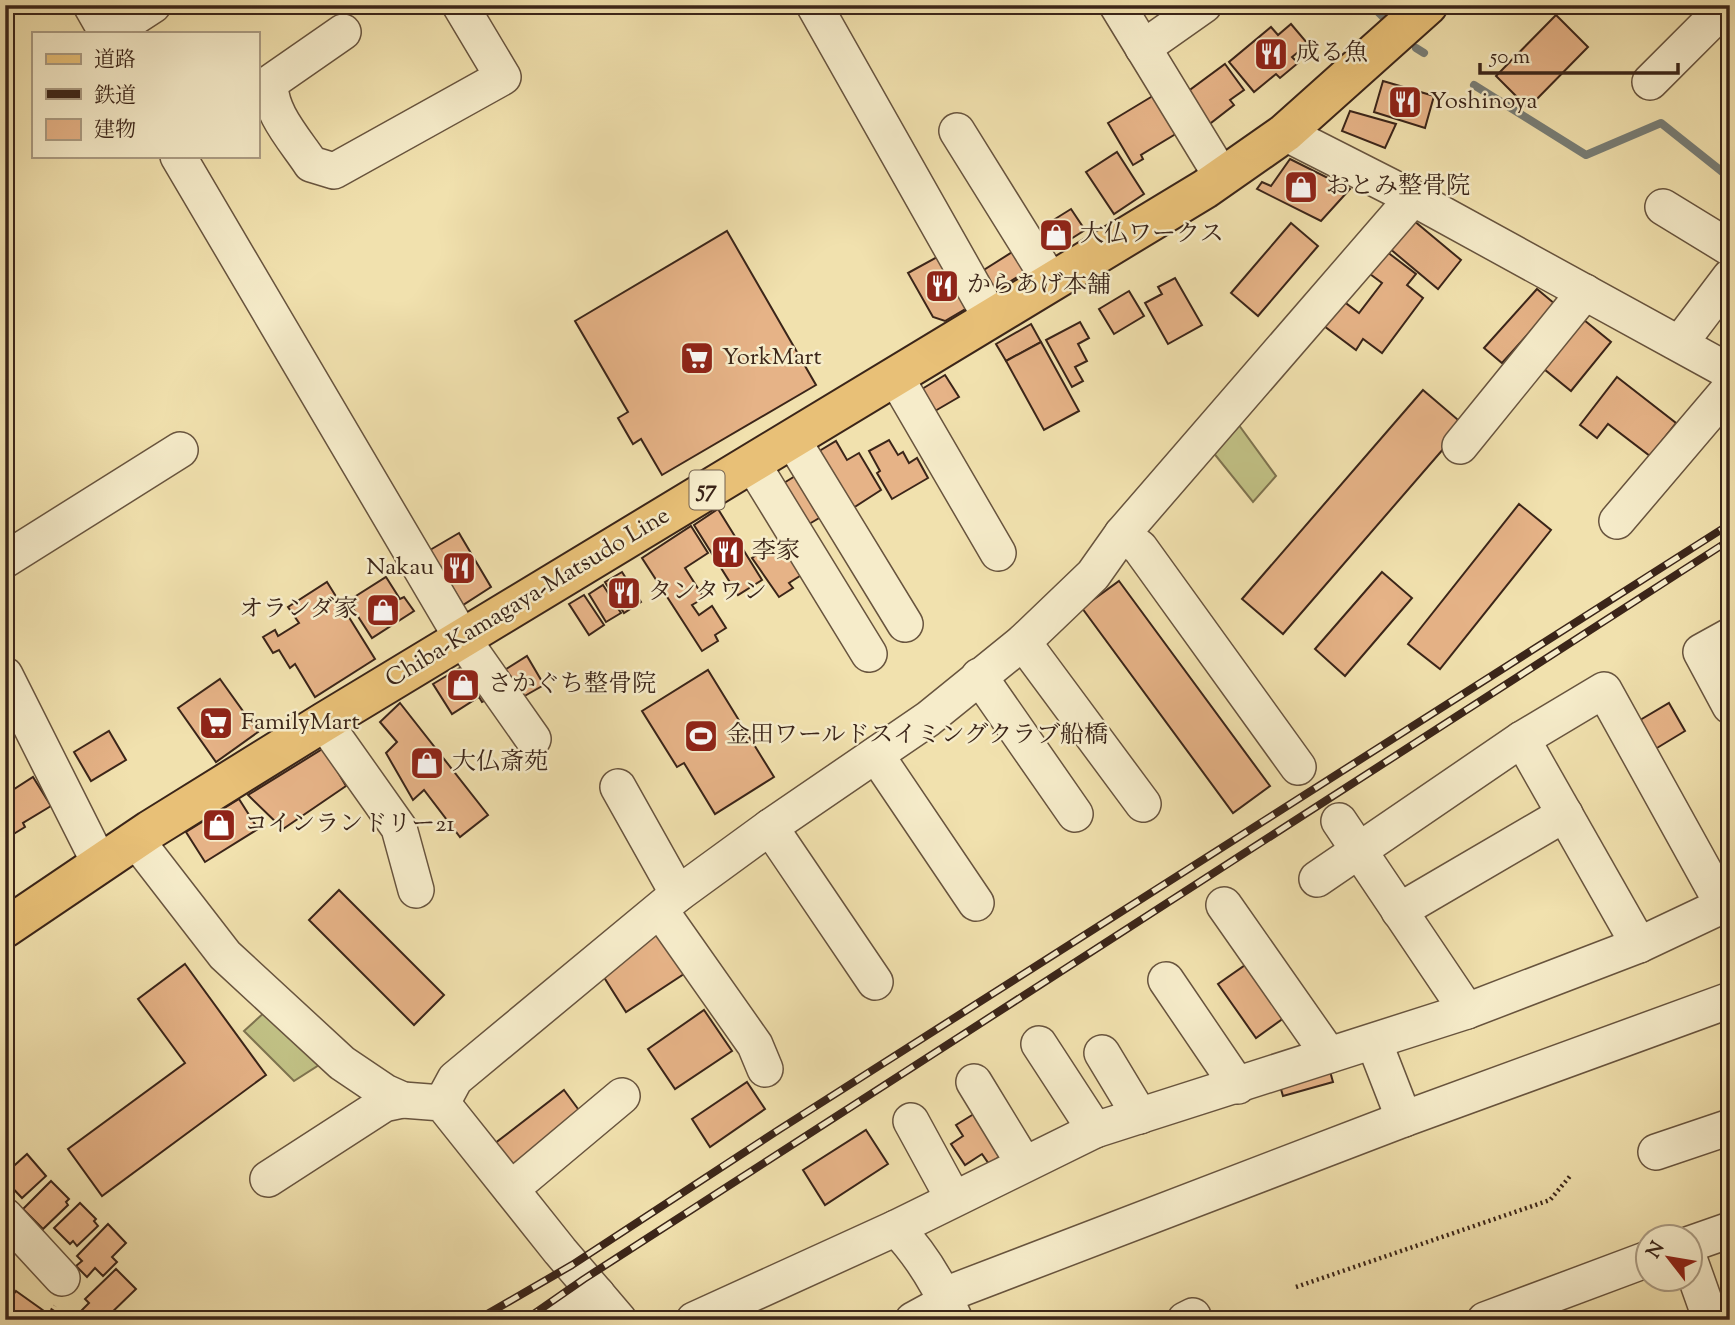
<svg xmlns="http://www.w3.org/2000/svg" width="1735" height="1325" font-family="'Sorts Mill Goudy','Noto Serif JP',serif">
<style>
.green{fill:#c1c185;stroke:#7e734f;stroke-width:2}
.lines{fill:none;stroke-linecap:round;stroke-linejoin:round}
.stream{stroke:#787e77;stroke-width:8}
.building{fill:#e6b387;stroke:#3b2519;stroke-width:2}
.minor-casing{stroke:#68543e;stroke-width:38}
.major-casing{stroke:#3b2519;stroke-width:42}
.path{stroke:#3b2519;stroke-width:4.5;stroke-dasharray:2 3.5;stroke-linecap:butt}
.minor{stroke:#f6ecca;stroke-width:35}
.major{stroke:#e8c077;stroke-width:38}
.rail-casing{stroke:#3b2519;stroke-width:8}
.rail{stroke:#f6ecca;stroke-width:5;stroke-dasharray:16;stroke-linecap:butt}
.labels{text-anchor:middle;dominant-baseline:central;stroke-width:5;stroke-linejoin:round;paint-order:stroke}
.shield{fill:#f6ecca;stroke:#73614e;stroke-width:2}
.shield-label{font-size:23px;font-weight:bold;fill:#3b2519}
.poi-label{font-size:24px;fill:#3b2519;stroke:#f6ecca;text-anchor:start}
.street-label{font-size:24px;fill:#3b2519;stroke:#f6ecca}
</style>
<rect width="100%" height="100%" fill="#f1e1ae"/>
<filter id="stains"><feTurbulence type="fractalNoise" baseFrequency=".00286" numOctaves="4"/><feColorMatrix values="0 0 0 0 .2 0 0 0 0 .09 0 0 0 0 .02 0 0 0 .5 -.17"/></filter>
<radialGradient id="worn" r=".72"><stop offset=".6" stop-color="#630" stop-opacity="0"/><stop offset="1" stop-color="#630" stop-opacity=".3"/></radialGradient>
<!-- green -->
<g class="green">
<polygon points="1233,417 1276,476 1253,502 1208,446"/>
<polygon points="267,1010 322,1063 294,1081 244,1031"/>
</g>
<g class="lines">
<!-- stream -->
<g class="stream">
<polyline points="1371,5 1383,17"/>
<polyline points="1416,48 1424,53"/>
<polyline points="1474,85 1586,155 1661,123 1730,178"/>
</g>
</g>
<!-- building -->
<g class="building">
<polygon points="1556,15 1588,47 1528,108 1496,76"/>
<polygon points="1291,24 1308,44 1292,57 1298,63 1280,78 1276,74 1254,92 1229,62 1271,27 1278,35"/>
<polygon points="1225,64 1244,90 1230,100 1234,105 1207,126 1183,95"/>
<polygon points="1383,81 1434,96 1425,128 1374,112"/>
<polygon points="1156,94 1179,132 1141,155 1143,159 1133,165 1108,123"/>
<polygon points="1350,111 1396,124 1385,148 1342,131"/>
<polygon points="1117,152 1144,194 1114,214 1086,172"/>
<polygon points="1290,159 1350,189 1321,221 1257,189 1262,182 1271,186"/>
<polygon points="1071,209 1085,230 1044,256 1031,234"/>
<polygon points="1413,220 1461,260 1438,289 1389,248"/>
<polygon points="1291,223 1318,246 1258,316 1231,293"/>
<polygon points="727,231 816,385 662,475 641,439 633,444 618,418 628,412 575,321"/>
<polygon points="1382,248 1416,274 1407,285 1423,298 1382,353 1363,339 1356,350 1324,326 1343,301 1359,313 1382,283 1366,271"/>
<polygon points="1017,249 1027,265 1024,273 991,293 979,273"/>
<polygon points="937,257 967,308 945,321 933,317 908,273"/>
<polygon points="1175,278 1202,325 1168,344 1145,303 1162,294 1158,287"/>
<polygon points="1537,289 1555,304 1502,363 1484,348"/>
<polygon points="1129,291 1144,316 1114,334 1099,309"/>
<polygon points="1584,320 1611,342 1571,391 1544,369"/>
<polygon points="1080,322 1089,338 1078,344 1087,361 1075,367 1083,381 1072,387 1046,340"/>
<polygon points="1031,324 1041,342 1006,361 996,344"/>
<polygon points="1041,342 1079,411 1044,430 1006,361"/>
<polygon points="945,375 959,397 935,411 922,389"/>
<polygon points="1617,377 1676,423 1650,456 1608,424 1597,438 1580,425"/>
<polygon points="1423,390 1464,425 1283,634 1242,599"/>
<polygon points="889,440 898,455 903,452 909,463 917,458 928,478 892,499 877,473 880,471 869,451"/>
<polygon points="836,441 847,460 859,453 881,490 850,510 816,453"/>
<polygon points="800,473 826,514 804,527 779,486"/>
<polygon points="1519,504 1551,530 1440,669 1408,644"/>
<polygon points="718,509 762,580 738,595 694,525"/>
<polygon points="691,526 708,553 685,568 704,598 692,605 699,615 712,606 726,628 715,635 718,641 702,651 642,558"/>
<polygon points="459,533 491,587 463,605 430,550"/>
<polygon points="780,539 803,574 789,583 793,588 779,597 752,558"/>
<polygon points="622,572 641,602 624,613 605,582"/>
<polygon points="1382,572 1412,598 1345,676 1315,649"/>
<polygon points="386,577 400,599 404,597 414,611 372,638 348,601"/>
<polygon points="1119,581 1270,786 1233,813 1082,608"/>
<polygon points="327,582 375,659 315,697 295,664 290,668 279,650 273,653 263,637 275,630 278,636 299,623 288,607"/>
<polygon points="603,585 621,613 606,622 589,594"/>
<polygon points="584,595 604,625 589,635 569,604"/>
<polygon points="527,656 544,685 521,698 503,671"/>
<polygon points="468,663 490,698 482,702 479,697 452,714 433,684"/>
<polygon points="708,670 774,777 715,814 684,763 677,767 642,711"/>
<polygon points="220,679 258,732 216,762 178,708"/>
<polygon points="400,703 488,815 460,837 424,790 413,800 386,753 397,742 380,722"/>
<polygon points="1669,703 1685,731 1652,751 1635,723"/>
<polygon points="109,731 126,760 91,781 74,752"/>
<polygon points="324,748 346,786 283,829 248,795"/>
<polygon points="33,777 51,806 23,823 25,827 7,838 5,795"/>
<polygon points="239,799 258,829 205,862 186,832"/>
<polygon points="339,890 444,995 414,1025 309,920"/>
<polygon points="664,930 690,970 626,1012 600,971"/>
<polygon points="1251,961 1288,1015 1256,1038 1218,984"/>
<polygon points="185,964 266,1075 102,1196 68,1149 185,1063 138,999"/>
<polygon points="704,1010 732,1051 675,1089 648,1049"/>
<polygon points="1328,1064 1333,1082 1283,1096 1278,1079"/>
<polygon points="747,1082 765,1109 710,1147 692,1119"/>
<polygon points="564,1090 584,1117 515,1171 494,1144"/>
<polygon points="977,1112 1005,1153 989,1164 982,1154 965,1165 951,1144 963,1136 956,1125"/>
<polygon points="866,1130 888,1164 825,1205 803,1170"/>
<polygon points="27,1154 46,1176 22,1198 5,1180 5,1174"/>
<polygon points="51,1181 69,1199 66,1202 68,1205 43,1229 23,1209"/>
<polygon points="80,1203 96,1219 94,1221 98,1226 77,1246 73,1241 70,1244 54,1228"/>
<polygon points="108,1224 126,1243 112,1257 117,1262 103,1276 95,1268 87,1277 76,1266 82,1261 77,1256"/>
<polygon points="116,1269 136,1289 104,1320 90,1320 81,1311 89,1303 85,1299"/>
<polygon points="16,1291 44,1311 38,1320 5,1320 5,1306"/>
</g>
<g class="lines">
<!-- minor casing -->
<g class="minor-casing">
<g id="minor">
<polyline points="91,5 107,33"/>
<polyline points="814,5 991,318"/>
<polyline points="1117,5 1222,177"/>
<path d="M 343,32 L 271,82 C 267,110 296,141 311,164 L 334,171 L 503,77 L 460,5"/>
<polyline points="110,33 153,5"/>
<polyline points="1143,48 1204,5"/>
<polyline points="1650,82 1727,5"/>
<polyline points="957,131 1051,282"/>
<polyline points="1285,133 1413,198 1730,372"/>
<polyline points="178,156 462,638 533,739"/>
<polyline points="1663,207 1730,248"/>
<polyline points="1680,343 1730,277"/>
<polyline points="895,376 998,553"/>
<polyline points="792,439 905,624"/>
<polyline points="1460,446 1585,292"/>
<polyline points="752,463 869,654"/>
<polyline points="1617,521 1730,388"/>
<polyline points="1122,534 1140,548 1298,767"/>
<polyline points="5,560 180,450"/>
<polyline points="1730,636 1701,652 1730,706"/>
<polyline points="1023,642 1143,804"/>
<polyline points="5,675 100,864"/>
<polyline points="979,676 1075,814"/>
<polyline points="324,722 399,828 416,890"/>
<polyline points="1522,739 1639,945"/>
<polyline points="876,755 976,903"/>
<polyline points="618,787 678,894"/>
<polyline points="1339,821 1467,1011"/>
<polyline points="770,827 875,982"/>
<polyline points="136,840 225,955 342,1063 385,1092 403,1100 442,1103 560,1251 619,1320"/>
<polyline points="1317,879 1522,739 1604,690 1723,905"/>
<polyline points="1224,905 1329,1055"/>
<polyline points="660,910 755,1045 765,1069"/>
<polyline points="1399,911 1565,814"/>
<polyline points="1166,980 1238,1086"/>
<polyline points="1374,1042 1404,1119"/>
<polyline points="1039,1044 1095,1130"/>
<polyline points="1102,1053 1140,1116"/>
<polyline points="974,1082 1024,1164"/>
<polyline points="442,1103 455,1079 678,894 770,827 928,719 1023,642 1093,575 1122,534 1413,198"/>
<polyline points="911,1121 953,1198"/>
<polyline points="1656,1152 1730,1127"/>
<polyline points="268,1179 384,1104 403,1100"/>
<polyline points="511,1189 622,1096"/>
<polyline points="5,1216 62,1278"/>
<polyline points="896,1228 1095,1130 1467,1011 1639,945 1730,902"/>
<polyline points="1690,1244 1730,1230"/>
<polyline points="1690,1261 1711,1320"/>
<polyline points="559,1320 597,1294"/>
<path d="M 694,1320 L 896,1228 C 921,1254 940,1286 955,1320"/>
<polyline points="913,1320 935,1308 955,1291 1404,1119 1730,1000"/>
<polyline points="1185,1320 1193,1316"/>
<polyline points="1485,1320 1648,1259"/>
</g>
</g>
<!-- major casing -->
<g class="major-casing">
<polyline id="major" points="5,928 150,830 324,722 1205,189 1285,133 1428,5"/>
</g>
<!-- path -->
<g class="path">
<polyline points="1296,1287 1550,1200 1571,1175"/>
<polyline points="46,1320 55,1306"/>
</g>
<!-- minor -->
<use href="#minor" class="minor"/>
<!-- major -->
<use href="#major" class="major"/>
<!-- rail casing -->
<g class="rail-casing">
<g id="rail">
<polyline points="477,1320 572,1265 780,1129 1730,524"/>
<polyline points="525,1320 584,1279 1730,540"/>
</g>
</g>
<!-- rail -->
<use href="#rail" class="rail"/>
</g>
<!-- icons -->
<defs>
<g id="restaurant-square" transform="scale(1.75)"><rect x="-9" y="-9" width="18" height="18" rx="4" fill="#8f2418" stroke="#f6ecca"/><path d="M-5-6h1v4h1v-4h1v4h1v-4h1v5L-1.5 .5V6h-2V.5L-5-1ZM5-6V6H3V1.5H1.5Q1.5-4 5-6Z" fill="#fff"/></g>
<g id="shop-square" transform="scale(1.75)"><rect x="-9" y="-9" width="18" height="18" rx="4" fill="#8f2418" stroke="#f6ecca"/><path d="M-5-2.5h2.3a2.7 3.5 0 0 1 5.4 0H5L5.5 6h-11ZM-1.5-2.5h3a1.5 2.3 0 0 0-3 0Z" fill="#fff"/></g>
<g id="supermarket-square" transform="scale(1.75)"><rect x="-9" y="-9" width="18" height="18" rx="4" fill="#8f2418" stroke="#f6ecca"/><path d="M-6-5.5h2.5l.6 2H6L4.5 2H-2.5L-4.4-4H-6ZM-1.5 3.2a1.3 1.3 0 1 0 .1 0ZM3 3.2a1.3 1.3 0 1 0 .1 0Z" fill="#fff"/></g>
<g id="stadium-square" transform="scale(1.75)"><rect x="-9" y="-9" width="18" height="18" rx="4" fill="#8f2418" stroke="#f6ecca"/><path d="M0-5a6.5 5 0 1 0 0 10a6.5 5 0 1 0 0-10ZM-3.5-1.8h7v3.6h-7Z" fill="#fff"/></g>
</defs>
<g fill-rule="evenodd">
<use href="#restaurant-square" x="1271" y="54"/>
<use href="#restaurant-square" x="1405" y="102"/>
<use href="#shop-square" x="1301" y="187"/>
<use href="#shop-square" x="1056" y="235"/>
<use href="#restaurant-square" x="942" y="286"/>
<use href="#supermarket-square" x="697" y="358"/>
<use href="#restaurant-square" x="728" y="552"/>
<use href="#restaurant-square" x="459" y="568"/>
<use href="#restaurant-square" x="624" y="593"/>
<use href="#shop-square" x="383" y="610"/>
<use href="#shop-square" x="463" y="685"/>
<use href="#supermarket-square" x="216" y="723"/>
<use href="#stadium-square" x="701" y="736"/>
<use href="#shop-square" x="427" y="763"/>
<use href="#shop-square" x="219" y="825"/>
</g>
<g class="labels">
<!-- shield labels -->
<rect class="shield" x="689.5" y="470.5" width="35" height="39" rx="5"/>
<g class="shield-label">
<text x="707" y="490">57</text>
</g>
<!-- poi labels -->
<g class="poi-label">
<text x="1296" y="54">成る魚</text>
<text x="1430" y="102">Yoshinoya</text>
<text x="1326" y="187">おとみ整骨院</text>
<text x="1080" y="235">大仏ワークス</text>
<text x="967" y="286">からあげ本舗</text>
<text x="722" y="358">YorkMart</text>
<text x="752" y="552">李家</text>
<text x="434" y="568" text-anchor="end">Nakau</text>
<text x="648" y="593">タンタワン</text>
<text x="358" y="610" text-anchor="end">オランダ家</text>
<text x="488" y="685">さかぐち整骨院</text>
<text x="241" y="723">FamilyMart</text>
<text x="726" y="736">金田ワールドスイミングクラブ船橋</text>
<text x="452" y="763">大仏斎苑</text>
<text x="244" y="825">コインランドリー21</text>
</g>
<!-- street labels -->
<g class="street-label">
<text transform="translate(528 598) rotate(-31)">Chiba-Kamagaya-Matsudo Line</text>
</g>
</g>
<!-- margin -->
<rect width="1735" height="1325" fill="none" stroke="#f1e1ae" stroke-width="28"/>
<rect x="7" y="7" width="1721" height="1311" fill="none" stroke="#3b2519" stroke-width="3.5"/>
<rect x="14" y="14" width="1707" height="1297" fill="none" stroke="#3b2519" stroke-width="2"/>
<!-- legend -->
<rect x="32" y="32" width="228" height="126" fill="#f6ecca" stroke="#ab9c83" stroke-width="2"/>
<rect x="46" y="54" width="35" height="10" fill="#e8c077" stroke="#ab9c83" stroke-width="2"/>
<text x="94" y="66" font-size="21" fill="#3b2519">道路</text>
<rect x="46" y="89" width="35" height="10" fill="#3b2519" stroke="#ab9c83" stroke-width="2"/>
<text x="94" y="102" font-size="21" fill="#3b2519">鉄道</text>
<rect x="46" y="119" width="35" height="21" fill="#e6b387" stroke="#ab9c83" stroke-width="2"/>
<text x="94" y="136" font-size="21" fill="#3b2519">建物</text>
<!-- north arrow -->
<g transform="translate(1669 1258) rotate(301)"><circle r="33" fill="#f6ecca" stroke="#ab9c83" stroke-width="2"/>
<path d="M0-5L12 26L0 18L-12 26Z" fill="#8f2418"/>
<text y="-10" font-size="19" font-weight="bold" text-anchor="middle" fill="#3b2519">N</text>
</g>
<!-- scale -->
<path d="M1480 63v10h198v-10" fill="none" stroke="#3b2519" stroke-width="3.5"/>
<text x="1490" y="63" font-size="21" fill="#3b2519" stroke="#f6ecca" stroke-width="5" paint-order="stroke">50 m</text>
<rect width="100%" height="100%" filter="url(#stains)"/>
<rect width="100%" height="100%" fill="url(#worn)"/>
</svg>
